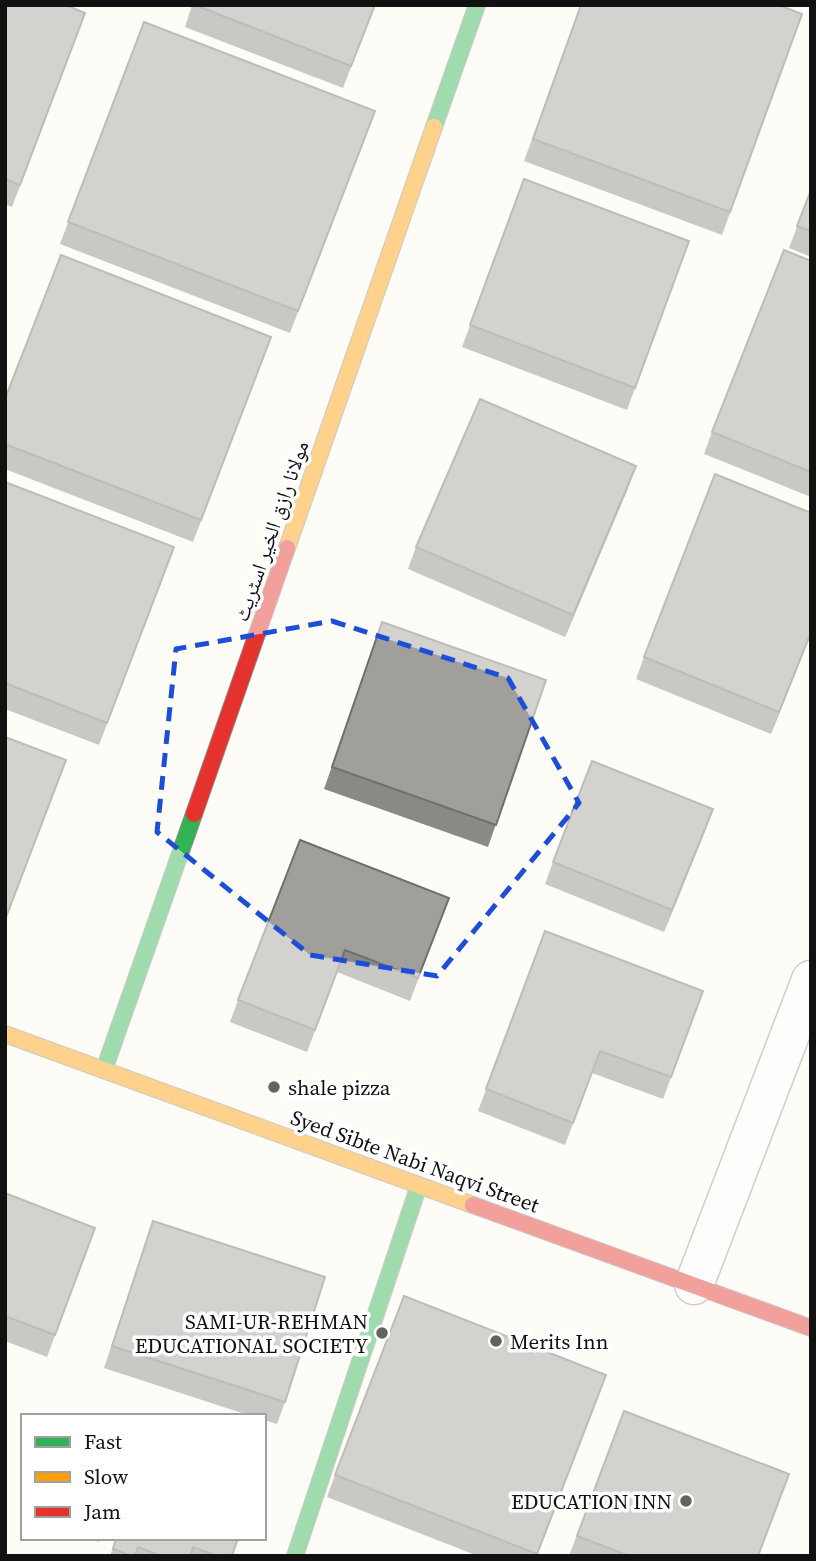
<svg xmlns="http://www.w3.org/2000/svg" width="816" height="1561" font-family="'Source Serif 4','Noto Naskh Arabic',serif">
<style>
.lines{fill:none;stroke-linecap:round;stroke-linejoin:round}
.street-casing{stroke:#979795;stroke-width:41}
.fast-casing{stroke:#8e8d8b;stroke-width:18}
.slow-casing{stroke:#8e8d8b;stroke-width:18}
.jam-casing{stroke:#8e8d8b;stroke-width:18}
.street{stroke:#fffffe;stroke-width:38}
.fast{stroke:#30b455;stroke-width:16}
.slow{stroke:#ff9f0a;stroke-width:16}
.jam{stroke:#e5322d;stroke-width:16}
.wall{fill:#8a8986}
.shaded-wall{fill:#716f6d}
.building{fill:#a19f9c;stroke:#716f6d;stroke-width:2}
.marked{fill:none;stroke:#1d4ed8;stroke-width:5;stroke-dasharray:14 9;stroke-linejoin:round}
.poi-dot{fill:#646362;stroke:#fff;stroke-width:2.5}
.labels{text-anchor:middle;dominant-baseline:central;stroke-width:7;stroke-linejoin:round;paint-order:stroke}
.street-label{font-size:21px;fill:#111;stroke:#fff}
.poi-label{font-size:21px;fill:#111;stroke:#fff;text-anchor:start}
</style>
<rect width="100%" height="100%" fill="#fdfcf7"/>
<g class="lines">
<!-- street casing -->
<g class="street-casing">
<polyline id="street" points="694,1285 811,980"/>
</g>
<!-- fast casing -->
<g class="fast-casing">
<g id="fast">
<polyline points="434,127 477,5"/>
<polyline points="104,1070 194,814"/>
<polyline points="295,1556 419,1185"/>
</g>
</g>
<!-- slow casing -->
<g class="slow-casing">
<g id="slow">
<polyline points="287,548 434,127"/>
<polyline points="5,1034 473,1205"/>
</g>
</g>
<!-- jam casing -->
<g class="jam-casing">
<g id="jam">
<polyline points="194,814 287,548"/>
<polyline points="473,1205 811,1328"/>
</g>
</g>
<!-- street -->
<use href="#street" class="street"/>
<!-- fast -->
<use href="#fast" class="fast"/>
<!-- slow -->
<use href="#slow" class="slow"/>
<!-- jam -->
<use href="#jam" class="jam"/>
</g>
<!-- wall -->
<g class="wall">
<polygon points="5,5 85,13 12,207 5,204"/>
<polygon points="192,5 375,5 343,88 185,27"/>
<polygon points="581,5 802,14 722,235 524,161"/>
<polygon points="144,22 375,111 290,333 60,244"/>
<polygon points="524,179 689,241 627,410 462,347"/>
<polygon points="811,190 811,257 789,248"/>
<polygon points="811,261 811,497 704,454 712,432"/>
<polygon points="271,337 193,542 5,469 5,399"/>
<polygon points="5,482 174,547 99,745 5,709"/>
<polygon points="628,488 565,637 408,569 416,547"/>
<polygon points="811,513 811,634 771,734 636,679 644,657"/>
<polygon points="382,622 546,680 488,847 324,789"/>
<polygon points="705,831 664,932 545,884 553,862"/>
<polygon points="449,898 410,1001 337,972 307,1052 230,1022 238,1000"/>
<polygon points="545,931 703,991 663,1099 592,1073 565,1145 478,1111"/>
<polygon points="5,1193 95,1228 47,1357 5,1341"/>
<polygon points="153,1221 285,1402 277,1424 264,1420 264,1416 251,1416 104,1368"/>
<polygon points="598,1397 537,1556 478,1556 327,1497 335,1475"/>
<polygon points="624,1411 758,1556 569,1556"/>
<polygon points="88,1538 100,1538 99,1542"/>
<polygon points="116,1538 238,1538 232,1556 110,1556"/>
</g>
<!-- shaded-wall -->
<g class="shaded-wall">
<polygon points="636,466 628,488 565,637 573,615"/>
<polygon points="811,632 811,634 771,734 779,712"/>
<polygon points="713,809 705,831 664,932 672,910"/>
</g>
<!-- building -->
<g class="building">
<polygon points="5,5 66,5 85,13 20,185 5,179"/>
<polygon points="195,5 375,5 351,66"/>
<polygon points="581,5 779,5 802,14 730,212 533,139"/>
<polygon points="144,22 375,111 298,311 68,222"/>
<polygon points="524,179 689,241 635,388 470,325"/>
<polygon points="811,190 811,231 797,226"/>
<polygon points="784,250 811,261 811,472 712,432"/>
<polygon points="61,255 271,337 201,520 5,444 5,399"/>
<polygon points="480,399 636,466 573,615 416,547"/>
<polygon points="715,474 811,513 811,632 779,712 644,657"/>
<polygon points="5,482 174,547 107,723 5,683"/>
<polygon points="382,622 546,680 496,825 332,767"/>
<polygon points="5,737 66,760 5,920"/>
<polygon points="592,761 713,809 672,910 553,862"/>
<polygon points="300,840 449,898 418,978 345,950 315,1030 238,1000"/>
<polygon points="545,931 703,991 671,1077 600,1051 573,1123 486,1089"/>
<polygon points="5,1193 95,1228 55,1335 5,1316"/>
<polygon points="153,1221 325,1277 285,1402 112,1346"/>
<polygon points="404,1296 606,1375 537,1554 335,1475"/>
<polygon points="624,1411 789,1474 758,1556 629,1556 577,1536"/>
<polygon points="116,1538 238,1538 232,1556 217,1556 193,1547 191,1556 161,1556 138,1547 135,1556 132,1556 113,1549"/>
</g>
<!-- marked area -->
<path d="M0 0H816V1561H0ZM 332,621 L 508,678 L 579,803 L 437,976 L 310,955 L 157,832 L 176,649 Z" fill="#fdfcf7" fill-opacity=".55" fill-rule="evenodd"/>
<path class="marked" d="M 332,621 L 508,678 L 579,803 L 437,976 L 310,955 L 157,832 L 176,649 Z"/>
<!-- markers -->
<g class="poi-dot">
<circle cx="274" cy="1087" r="7"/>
<circle cx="382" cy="1333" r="7"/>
<circle cx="496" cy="1341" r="7"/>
<circle cx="686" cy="1501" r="7"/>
</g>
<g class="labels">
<!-- street labels -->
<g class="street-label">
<text transform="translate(271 531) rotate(-71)">مولانا رازق الخیر اسٹریٹ</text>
<text transform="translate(415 1161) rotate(20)">Syed Sibte Nabi Naqvi Street</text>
</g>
<!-- poi labels -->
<g class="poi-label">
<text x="288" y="1087">shale pizza</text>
<text x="368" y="1321" text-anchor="end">SAMI-UR-REHMAN<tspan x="368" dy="24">EDUCATIONAL SOCIETY</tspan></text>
<text x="510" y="1341">Merits Inn</text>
<text x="672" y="1501" text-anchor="end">EDUCATION INN</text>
</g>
</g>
<!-- border -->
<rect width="816" height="1561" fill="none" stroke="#111111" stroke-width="14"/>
<!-- legend -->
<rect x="21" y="1414" width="245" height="126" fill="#ffffff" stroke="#a0a0a0" stroke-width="2"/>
<rect x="35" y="1437" width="35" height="10" fill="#30b455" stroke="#a0a0a0" stroke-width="2"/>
<text x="84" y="1449" font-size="21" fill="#111111">Fast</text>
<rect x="35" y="1472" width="35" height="10" fill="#ff9f0a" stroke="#a0a0a0" stroke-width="2"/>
<text x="84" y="1484" font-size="21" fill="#111111">Slow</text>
<rect x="35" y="1507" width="35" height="10" fill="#e5322d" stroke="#a0a0a0" stroke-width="2"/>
<text x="84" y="1519" font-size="21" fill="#111111">Jam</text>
</svg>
